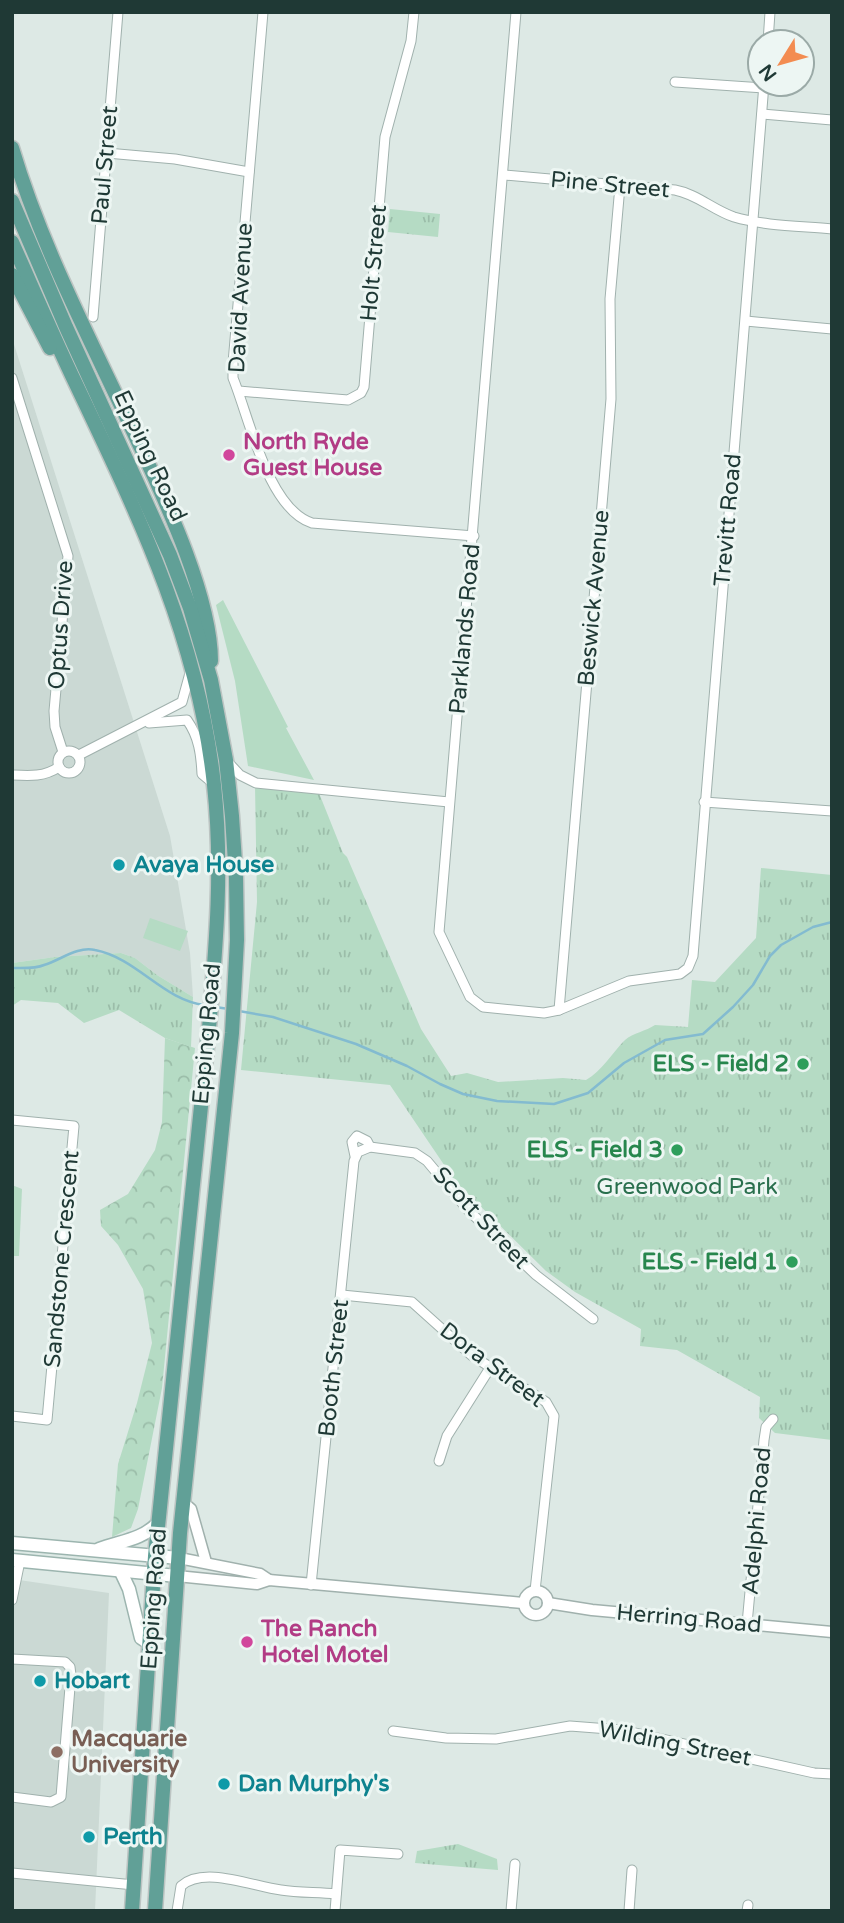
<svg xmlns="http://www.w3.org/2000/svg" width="844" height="1923" font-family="'Varela Round',sans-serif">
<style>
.built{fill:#cbd9d4}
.grass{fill:#b5dbc4}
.forest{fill:url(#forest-crowns)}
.park{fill:url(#park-tufts)}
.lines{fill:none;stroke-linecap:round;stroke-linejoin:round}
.stream{stroke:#83bbd0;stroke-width:2.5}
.minor-casing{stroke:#a0b1ad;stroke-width:11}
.tertiary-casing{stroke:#a0b1ad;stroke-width:13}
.secondary-casing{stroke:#9cb5af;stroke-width:15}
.primary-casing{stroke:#bcc4c2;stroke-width:17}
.minor{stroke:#fff;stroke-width:9}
.tertiary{stroke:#fff;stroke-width:10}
.secondary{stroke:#fff;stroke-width:12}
.primary{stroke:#61a097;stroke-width:14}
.hotel-dot{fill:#d1479c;stroke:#edf6f3;stroke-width:2.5}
.culture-dot{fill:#0f9aa8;stroke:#edf6f3;stroke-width:2.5}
.leisure-dot{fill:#2e9e5b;stroke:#edf6f3;stroke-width:2.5}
.education-dot{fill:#8d6e63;stroke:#edf6f3;stroke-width:2.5}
.labels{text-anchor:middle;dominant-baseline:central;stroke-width:6;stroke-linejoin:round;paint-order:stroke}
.street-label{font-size:23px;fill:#1f3935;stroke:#edf6f3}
.hotel-label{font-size:23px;font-weight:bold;fill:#b23c85;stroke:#edf6f3;text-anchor:start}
.culture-label{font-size:23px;font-weight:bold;fill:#0d838f;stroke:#edf6f3;text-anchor:start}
.leisure-label{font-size:23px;font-weight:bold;fill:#27864d;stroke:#edf6f3;text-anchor:end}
.park-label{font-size:23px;fill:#296f4d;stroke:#edf6f3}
.education-label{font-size:23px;font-weight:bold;fill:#785e54;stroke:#edf6f3;text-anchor:start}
</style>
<defs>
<pattern id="forest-crowns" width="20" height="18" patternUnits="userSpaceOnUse" patternTransform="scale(1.75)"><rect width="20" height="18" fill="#b5dbc4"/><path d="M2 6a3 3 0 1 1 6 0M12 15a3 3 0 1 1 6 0" fill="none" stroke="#9bbda9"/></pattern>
<pattern id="park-tufts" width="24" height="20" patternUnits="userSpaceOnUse" patternTransform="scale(1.75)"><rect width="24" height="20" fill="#b5dbc4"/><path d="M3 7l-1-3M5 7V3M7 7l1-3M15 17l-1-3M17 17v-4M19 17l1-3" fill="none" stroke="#9bbda9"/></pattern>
</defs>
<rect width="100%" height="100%" fill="#dde9e5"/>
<!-- built -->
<g class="built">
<polygon points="12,338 170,836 190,953 193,997 157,975 135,958 121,953 55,957 12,963"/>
<polygon points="12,1579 109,1593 95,1911 12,1911"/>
</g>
<!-- grass -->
<g class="grass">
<polygon points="223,600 288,727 286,728 314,780 248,766 235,681 216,605"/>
<polygon points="150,918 188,931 180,951 143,938"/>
<polygon points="12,1185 22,1189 19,1256 12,1256"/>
</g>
<!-- forest -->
<polygon class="forest" points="165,1038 195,1048 162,1388 138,1509 131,1528 112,1537 118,1464 137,1403 152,1343 143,1289 118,1245 101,1226 100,1210 128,1194 155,1150 162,1122"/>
<!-- park -->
<g class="park">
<polygon points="390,209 440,214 438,237 388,232"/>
<path d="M 255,786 L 319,793 L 343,853 L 347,857 L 421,1029 L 451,1076 L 467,1073 L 498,1082 L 563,1078 L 586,1080 C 602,1071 612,1053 625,1040 C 633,1033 646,1031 655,1025 L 688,1027 L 692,980 L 715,982 L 756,938 L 761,868 L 832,875 L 832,1440 L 775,1433 L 759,1418 L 760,1397 L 677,1350 L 640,1346 L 641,1329 L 575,1292 L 546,1271 L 455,1181 L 390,1085 L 241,1070 L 257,902 Z"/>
<polygon points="121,953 135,958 157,975 193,997 191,1047 165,1038 119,1010 84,1023 58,1003 21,1000 12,1006 12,963 55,957"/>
<polygon points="458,1844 497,1859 498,1870 415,1863 417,1851"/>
</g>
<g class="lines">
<!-- stream -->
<g class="stream">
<path d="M 12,968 C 23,968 35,969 44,965 C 61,960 77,946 95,950 C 137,958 164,1001 205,1005"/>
<polyline points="215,1007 229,1009"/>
<polyline points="239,1011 273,1017 356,1044 407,1066 440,1084 463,1094 497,1101 554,1104 588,1093 624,1063 665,1040 703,1034 733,1007 753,985 770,956 781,945 813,927 832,922"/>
</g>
<!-- minor casing -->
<g class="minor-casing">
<g id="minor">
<path d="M 263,12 L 233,363 L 233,378 C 249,417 268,509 312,523 L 474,536"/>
<polyline points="516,12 439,932 470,997 483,1007 544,1013 559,1010 629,981 680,974 688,968 693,956 764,84"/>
<polyline points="768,42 770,12"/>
<polyline points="675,82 764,88"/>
<polyline points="762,114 832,120"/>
<polyline points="107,153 175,159 249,172"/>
<path d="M 504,175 L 675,190 C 697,194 713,210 734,217 C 765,226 800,226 832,229"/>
<polyline points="93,317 118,12"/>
<polyline points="746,321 832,329"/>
<polyline points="12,378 68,556 54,711 55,727 63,752"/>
<polyline points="239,391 348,400 361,393 364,387 385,137 411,41 414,12"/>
<path d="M 149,723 L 187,720 C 199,737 201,754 202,774 L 214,784"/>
<circle cx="69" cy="762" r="11"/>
<polyline points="79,755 182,702 190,673"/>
<polyline points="226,760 240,775 256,783 449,802"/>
<path d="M 12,775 C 30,776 44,777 59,767"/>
<polyline points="704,802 832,811"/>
<polyline points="559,1010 611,399 610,299 620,186"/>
<polyline points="12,1120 74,1126 47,1420 12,1416"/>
<polyline points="355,1156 352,1142 357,1136 367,1141 370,1147"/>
<polyline points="342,1295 412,1302 471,1355 546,1402 554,1416 535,1591"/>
<polyline points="439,1461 447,1436 490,1368"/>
<polyline points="311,1585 354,1161 358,1152 370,1147 415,1153 427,1161 468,1210 536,1275 593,1319"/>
<polyline points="12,1600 20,1561"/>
<polyline points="747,1624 764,1440 766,1427 773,1419"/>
<polyline points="12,1659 65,1662 70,1667 71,1675 61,1797 51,1802 12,1797"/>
<polyline points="393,1731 446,1738 496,1739 570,1726 622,1730 814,1773 832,1774"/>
<polyline points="12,1873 134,1885"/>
<path d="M 177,1911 L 181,1886 C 204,1865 254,1887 281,1890 C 299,1893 318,1892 336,1894"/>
<polyline points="335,1911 340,1850 398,1854"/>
<polyline points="511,1911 515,1864"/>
<polyline points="629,1911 632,1870"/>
<polyline points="747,1911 748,1905"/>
</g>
</g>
<!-- tertiary casing -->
<g class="tertiary-casing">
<g id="tertiary">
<polyline points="184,1503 191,1509 206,1562"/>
<polyline points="179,1558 260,1574 269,1580"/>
<polyline points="177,1576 257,1584 269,1580 523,1603"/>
<circle cx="536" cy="1603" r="12"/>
<polyline points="548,1603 592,1610 832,1632"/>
</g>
</g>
<!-- secondary casing -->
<g class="secondary-casing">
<g id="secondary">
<polyline points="12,1543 179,1558"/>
<path d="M 99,1549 C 120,1541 142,1540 158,1523"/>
<polyline points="12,1560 177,1576"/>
<polyline points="121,1572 129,1589 141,1638 150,1644"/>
</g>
</g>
<!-- primary casing -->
<g class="primary-casing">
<g id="primary">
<path d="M 12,148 C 43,252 95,348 140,446 C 167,504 211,598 211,661"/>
<polyline points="12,201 66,327 170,555 190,608 211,680 226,760 232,816 236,878 237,940 232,1033 180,1533 155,1911"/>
<path d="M 12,242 C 33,289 53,336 75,382 C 138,515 198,636 214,785 C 223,867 216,946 209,1028 L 155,1556 L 132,1911"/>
<polyline points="12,275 50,348"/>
</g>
</g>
<!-- minor -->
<use href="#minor" class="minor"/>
<!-- tertiary -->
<use href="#tertiary" class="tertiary"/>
<!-- secondary -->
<use href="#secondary" class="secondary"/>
<!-- primary -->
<use href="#primary" class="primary"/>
</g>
<!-- markers -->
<g class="hotel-dot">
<circle cx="229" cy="455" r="7"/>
<circle cx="247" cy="1642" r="7"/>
</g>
<g class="culture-dot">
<circle cx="119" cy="865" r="7"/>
<circle cx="40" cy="1681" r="7"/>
<circle cx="224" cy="1784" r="7"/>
<circle cx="89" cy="1837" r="7"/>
</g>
<g class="leisure-dot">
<circle cx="803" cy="1064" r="7"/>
<circle cx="677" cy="1150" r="7"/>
<circle cx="792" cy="1262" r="7"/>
</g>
<circle class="education-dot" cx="57" cy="1752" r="7"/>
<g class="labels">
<!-- street labels -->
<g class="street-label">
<text transform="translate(105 165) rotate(-85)">Paul Street</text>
<text transform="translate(610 185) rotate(5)">Pine Street</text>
<text transform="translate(374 263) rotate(-85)">Holt Street</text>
<text transform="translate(241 298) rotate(-87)">David Avenue</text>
<text transform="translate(150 456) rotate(65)">Epping Road</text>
<text transform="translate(728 520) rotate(-85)">Trevitt Road</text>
<text transform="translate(594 598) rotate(-85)">Beswick Avenue</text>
<text transform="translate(61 625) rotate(-86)">Optus Drive</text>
<text transform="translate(465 629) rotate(-85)">Parklands Road</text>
<text transform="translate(207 1034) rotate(-85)">Epping Road</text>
<text transform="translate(481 1218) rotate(47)">Scott Street</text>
<text transform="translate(62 1259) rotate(-85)">Sandstone Crescent</text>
<text transform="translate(492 1365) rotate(37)">Dora Street</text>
<text transform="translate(334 1368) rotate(-84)">Booth Street</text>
<text transform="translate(757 1521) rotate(-85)">Adelphi Road</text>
<text transform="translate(154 1599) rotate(-86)">Epping Road</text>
<text transform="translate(689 1619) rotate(5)">Herring Road</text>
<text transform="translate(675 1744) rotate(11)">Wilding Street</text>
</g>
<!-- hotel labels -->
<g class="hotel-label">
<text x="243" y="442">North Ryde<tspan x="243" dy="26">Guest House</tspan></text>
<text x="261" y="1629">The Ranch<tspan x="261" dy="26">Hotel Motel</tspan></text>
</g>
<!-- culture labels -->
<g class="culture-label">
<text x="133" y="865">Avaya House</text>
<text x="54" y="1681">Hobart</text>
<text x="238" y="1784">Dan Murphy's</text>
<text x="103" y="1837">Perth</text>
</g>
<!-- leisure labels -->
<g class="leisure-label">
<text x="789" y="1064">ELS - Field 2</text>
<text x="663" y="1150">ELS - Field 3</text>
<text x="778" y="1262">ELS - Field 1</text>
</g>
<!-- park labels -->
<g class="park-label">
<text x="687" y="1187">Greenwood Park</text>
</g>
<!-- education labels -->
<g class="education-label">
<text x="71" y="1739">Macquarie<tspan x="71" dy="26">University</tspan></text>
</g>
</g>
<!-- border -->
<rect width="844" height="1923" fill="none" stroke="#1f3935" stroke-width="28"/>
<!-- north arrow -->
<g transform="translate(781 63) rotate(233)"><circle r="33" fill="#edf6f3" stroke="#9baaa7" stroke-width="2"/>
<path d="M0-5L12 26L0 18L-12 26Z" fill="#f38c51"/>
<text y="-10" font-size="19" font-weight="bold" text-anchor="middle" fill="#1f3935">N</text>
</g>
</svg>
